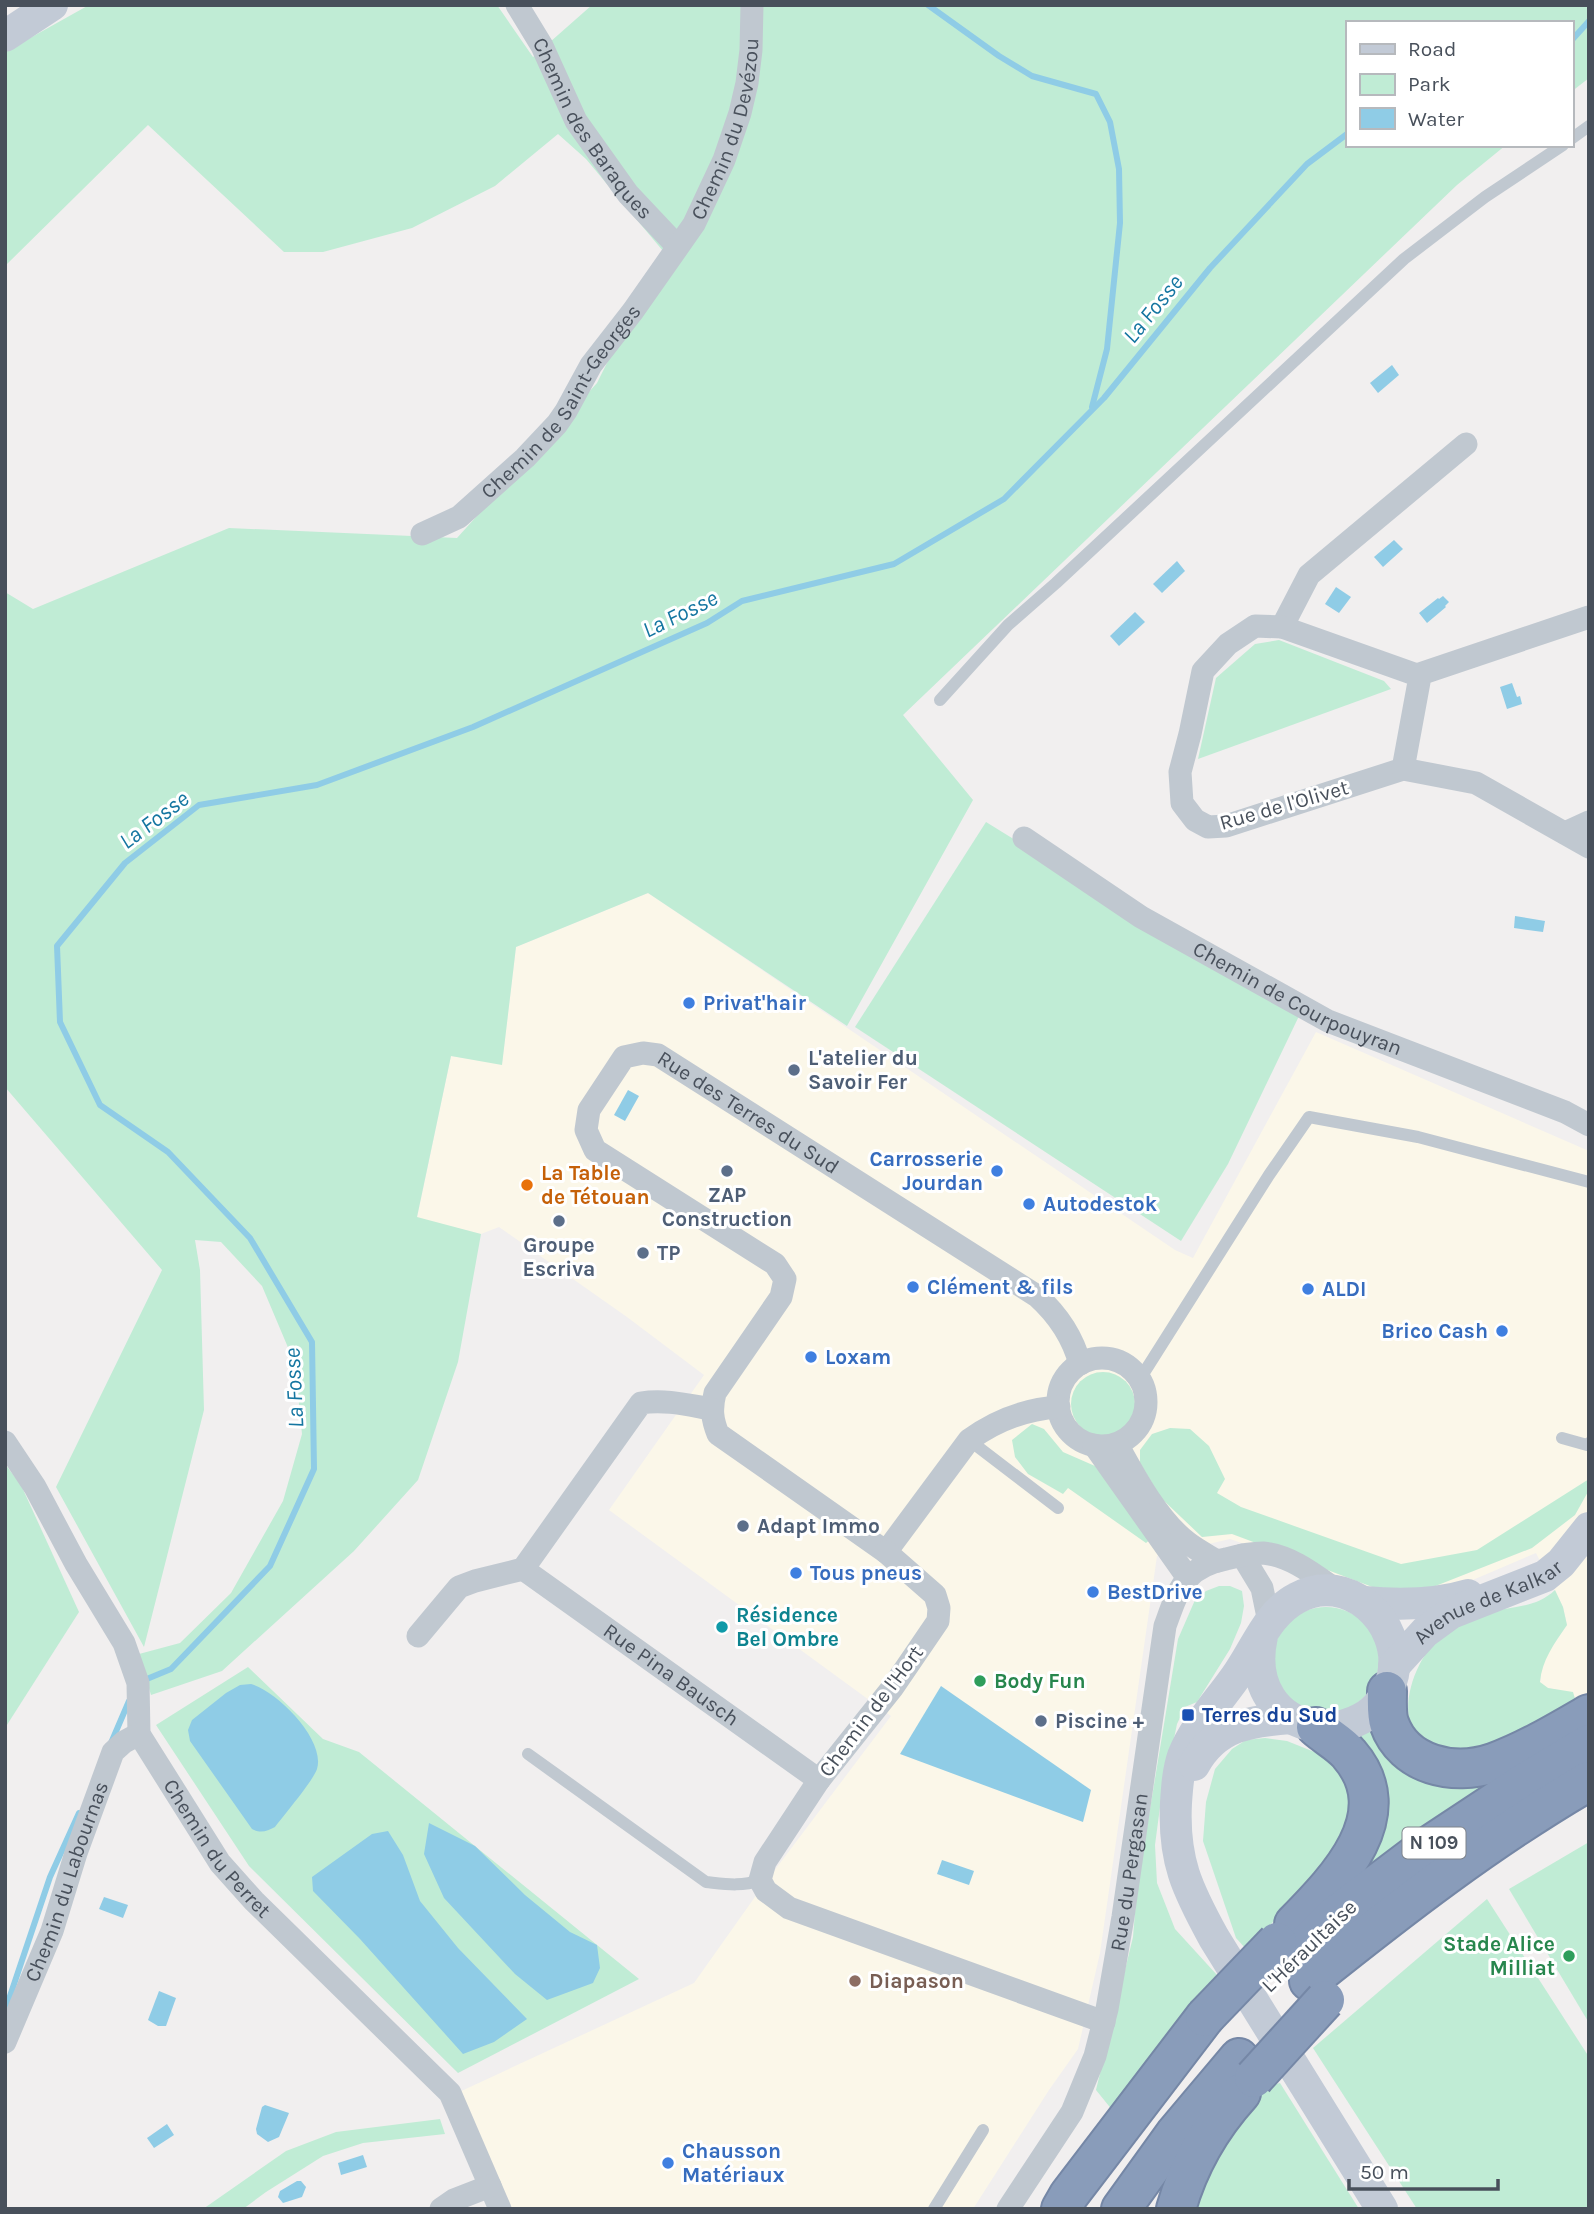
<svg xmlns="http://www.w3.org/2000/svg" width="1594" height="2214" font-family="Karla,sans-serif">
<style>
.commercial{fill:#fbf7e9}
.green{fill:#c0ecd5}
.water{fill:#8fcce6}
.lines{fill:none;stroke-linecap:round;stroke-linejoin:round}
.stream{stroke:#8fcce6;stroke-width:6}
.highway-casing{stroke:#7587a6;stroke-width:42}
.lane{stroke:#c0c8d0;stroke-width:12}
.street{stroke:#c0c8d0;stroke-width:23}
.secondary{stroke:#c2cad6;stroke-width:32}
.highway{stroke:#899cba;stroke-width:38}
.highway-bridge-casing{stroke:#7587a6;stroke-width:42;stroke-linecap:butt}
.highway-bridge{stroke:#899cba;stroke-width:38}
.shop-dot{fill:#3f7fe0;stroke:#fff;stroke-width:2.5}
.service-dot{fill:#5c6f8a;stroke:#fff;stroke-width:2.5}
.food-dot{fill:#e8710a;stroke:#fff;stroke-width:2.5}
.culture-dot{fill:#0f9aa8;stroke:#fff;stroke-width:2.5}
.leisure-dot{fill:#2e9e5b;stroke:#fff;stroke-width:2.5}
.transit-dot{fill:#1a4fb4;stroke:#fff;stroke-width:2.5}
.education-dot{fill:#8d6e63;stroke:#fff;stroke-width:2.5}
.labels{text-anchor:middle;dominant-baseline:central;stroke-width:6;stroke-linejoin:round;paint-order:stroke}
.shield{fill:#fff;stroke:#7f848c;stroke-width:2}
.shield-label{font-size:19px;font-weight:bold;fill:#48505b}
.street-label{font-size:21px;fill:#48505b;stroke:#fff}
.shop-label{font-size:21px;font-weight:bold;fill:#366cbe;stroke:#fff;text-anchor:start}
.service-label{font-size:21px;font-weight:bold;fill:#4e5e75;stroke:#fff;text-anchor:start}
.food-label{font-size:21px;font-weight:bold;fill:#c56008;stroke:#fff;text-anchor:start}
.culture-label{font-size:21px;font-weight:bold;fill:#0d838f;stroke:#fff;text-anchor:start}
.leisure-label{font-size:21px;font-weight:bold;fill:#27864d;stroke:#fff;text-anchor:start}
.transit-label{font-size:21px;font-weight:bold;fill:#164399;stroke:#fff;text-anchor:start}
.education-label{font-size:21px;font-weight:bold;fill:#785e54;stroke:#fff;text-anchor:start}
.water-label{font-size:23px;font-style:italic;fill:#1576a1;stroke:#fff}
</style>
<rect width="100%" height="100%" fill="#f1efef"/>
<!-- commercial -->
<polygon class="commercial" points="648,893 1175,1250 1193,1258 1316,1032 1589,1151 1589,1696 1576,1702 1573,1693 1548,1688 1540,1683 1541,1670 1548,1653 1567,1625 1563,1607 1536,1553 1461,1585 1384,1593 1230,1539 1157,1556 1100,1953 1078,2049 1049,2090 973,2209 508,2209 457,2093 694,1983 762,1887 891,1716 609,1510 704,1375 627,1317 499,1227 481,1234 417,1218 451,1056 502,1064 516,947"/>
<!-- green -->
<g class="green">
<polygon points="89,5 497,5 533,57 592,5 1589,5 1589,78 1571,92 1571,23 1347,23 1347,145 1506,145 1457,185 903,715 973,800 847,1026 648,893 516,947 502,1065 451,1056 417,1217 481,1234 458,1362 418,1480 354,1551 222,1671 151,1695 139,1654 180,1643 231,1593 283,1501 302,1434 295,1364 262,1286 221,1242 195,1240 200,1270 204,1410 144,1647 56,1487 162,1270 5,1087 5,592 33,609 229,528 457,538 597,383 663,251 586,159 558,134 495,186 412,228 323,252 284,252 148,125 5,266 5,52"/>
<polygon points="1279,640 1384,681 1391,689 1198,759 1216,678 1255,644"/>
<polygon points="986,822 1299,1016 1228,1164 1181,1241 855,1027"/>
<circle cx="1103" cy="1404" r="32"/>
<polygon points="1032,1424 1044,1429 1063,1452 1095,1466 1152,1538 1146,1543 1068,1488 1063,1494 1028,1474 1015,1457 1012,1440"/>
<polygon points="1170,1428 1190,1429 1209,1446 1225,1479 1217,1493 1241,1507 1401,1564 1477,1550 1589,1479 1589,1490 1575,1515 1532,1548 1433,1587 1383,1591 1232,1534 1202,1537 1161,1498 1140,1463 1140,1450 1152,1434"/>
<polygon points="5,1464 21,1485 79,1612 5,1728"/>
<polygon points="1219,1586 1230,1586 1242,1591 1244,1606 1241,1623 1230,1649 1197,1702 1185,1707 1177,1724 1160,1807 1155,1845 1157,1883 1175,1929 1217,1975 1113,2111 1096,2090 1133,1937 1137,1888 1178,1639 1195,1600 1206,1591"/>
<path d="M 1555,1590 L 1563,1607 L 1567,1625 C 1554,1644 1542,1660 1540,1682 L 1548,1688 L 1573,1692 L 1576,1702 C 1551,1715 1525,1727 1499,1739 C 1493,1742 1487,1747 1480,1749 C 1470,1751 1453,1751 1443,1750 C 1384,1741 1411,1658 1443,1635 C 1454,1627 1473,1617 1486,1613 C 1510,1606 1535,1609 1555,1590 Z"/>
<circle cx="1326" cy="1660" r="53"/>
<polygon points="248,1667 323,1739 359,1752 639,1979 458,2073 249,1866 156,1725"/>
<polygon points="1382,1722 1398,1758 1545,1747 1342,1899 1347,1880 1352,1741"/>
<polygon points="1265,1738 1287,1741 1322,1755 1349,1777 1353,1823 1305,1890 1246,1949 1236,1938 1203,1841 1206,1802 1215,1769 1232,1749 1246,1740"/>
<polygon points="1589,1842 1589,2023 1509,1889"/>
<polygon points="1487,1899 1589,2057 1589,2209 1417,2209 1313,2048"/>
<polygon points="1280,2083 1359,2209 1194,2209 1224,2133 1265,2087"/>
<polygon points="440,2119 445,2134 363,2143 323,2156 266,2192 243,2209 203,2209 286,2151 336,2132"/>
</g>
<!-- water -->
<g class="water">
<polygon points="1392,365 1399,375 1378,393 1370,383"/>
<polygon points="1394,540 1403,549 1383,567 1374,557"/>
<polygon points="1177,561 1185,571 1162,593 1153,584"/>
<polygon points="1336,587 1351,597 1339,613 1325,604"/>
<polygon points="1443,596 1449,602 1445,606 1446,607 1427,623 1419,613 1438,598 1439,599"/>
<polygon points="1135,612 1145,622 1119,646 1110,636"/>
<polygon points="1512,683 1517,697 1520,696 1522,704 1507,709 1500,687"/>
<polygon points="1515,916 1545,921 1543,932 1514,928"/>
<polygon points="628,1090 639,1096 625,1121 614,1115"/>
<path d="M 251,1684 C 277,1691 326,1740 317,1769 C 313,1781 284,1815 275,1827 C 267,1831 261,1834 252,1829 L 190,1741 L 188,1730 L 192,1720 L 226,1693 L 240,1685 Z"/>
<polygon points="941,1686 1091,1790 1083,1822 900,1754"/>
<polygon points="429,1823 475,1846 525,1895 570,1932 597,1945 600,1968 593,1983 547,2000 515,1974 444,1898 424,1854"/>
<polygon points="388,1831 403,1855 420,1901 458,1948 527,2019 494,2042 463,2054 360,1939 313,1891 312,1877 372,1834"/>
<polygon points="942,1860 974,1871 969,1885 937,1874"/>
<polygon points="104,1897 128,1905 123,1918 99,1909"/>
<polygon points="159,1991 176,1998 166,2026 158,2026 148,2020"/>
<polygon points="265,2105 289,2113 279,2137 268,2142 257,2134 256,2129 262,2107"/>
<polygon points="167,2124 174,2135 154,2148 147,2138"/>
<polygon points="363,2155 367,2167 341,2175 338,2163"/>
<polygon points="297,2181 301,2181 306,2187 302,2197 283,2203 278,2197 280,2191"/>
</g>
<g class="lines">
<!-- stream -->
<g class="stream">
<polyline points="928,5 999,56 1032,76 1096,94 1110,122 1119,169 1120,223 1107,349 1092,407"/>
<polyline points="1571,41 1589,21"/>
<polyline points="142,1681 171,1669 270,1566 314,1469 312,1342 250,1238 168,1152 100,1105 60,1022 57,946 125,863 199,805 317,785 473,727 707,623 742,601 894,564 1004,499 1104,398 1210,268 1307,164 1347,134"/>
<polyline points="111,1743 129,1701"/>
<polyline points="5,2011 50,1877 79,1813"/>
</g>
<!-- highway casing -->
<g class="highway-casing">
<g id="highway">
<path d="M 1387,1691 C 1387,1701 1386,1714 1389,1723 C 1404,1766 1454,1776 1493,1763 C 1526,1751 1558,1732 1589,1714"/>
<path d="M 1294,1924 C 1336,1881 1402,1815 1349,1754 C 1341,1744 1326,1736 1316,1727"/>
<polyline points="1292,1959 1335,1916 1421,1851 1527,1781 1589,1744"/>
<path d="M 1309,1981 C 1399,1909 1489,1839 1589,1781"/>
<polyline points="1061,2209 1069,2195 1205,2017"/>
<polyline points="1121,2209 1175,2134 1239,2058"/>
<path d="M 1176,2209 C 1188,2166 1211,2126 1241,2093"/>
</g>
</g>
<!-- lane -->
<g class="lane">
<polyline points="1571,139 1589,126"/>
<polyline points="940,700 1008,625 1056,583 1404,259 1485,197 1563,145"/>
<polyline points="1140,1379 1269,1175 1309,1117 1418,1137 1589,1182"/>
<polyline points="1562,1438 1587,1445 1589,1443"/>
<polyline points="969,1440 1058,1508"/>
<path d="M 528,1754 L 706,1882 C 725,1884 741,1887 760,1880"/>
<polyline points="934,2209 983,2130"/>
</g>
<!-- street -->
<g class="street">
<path id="s1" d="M 517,5 L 542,46 L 576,121 L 628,194 L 677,246"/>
<path id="s2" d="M 422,534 L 459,517 L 525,458 L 557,424 L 566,411 L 591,365 L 633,311 L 694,224 L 724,160 L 740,113 L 747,83 L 751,50 L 752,5"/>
<polyline points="1282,627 1309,575 1466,444"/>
<polyline points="1417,675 1419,682 1403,769 1226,826 1208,827 1195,820 1182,803 1180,772 1190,734 1203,671 1228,644 1255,626 1282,627 1417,675 1589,617"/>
<polyline points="1403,769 1476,783 1589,847"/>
<polyline points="1565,833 1589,822"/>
<path id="s3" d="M 1024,838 L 1141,917 L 1328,1021 L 1565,1112 L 1589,1125"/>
<circle cx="1102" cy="1402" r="44"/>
<path id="s4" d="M 1059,1407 C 1026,1409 995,1421 969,1440 L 886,1552 L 718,1434 C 712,1419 711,1409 715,1393 L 781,1297 L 785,1279 L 775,1264 L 595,1150 L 586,1130 L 589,1110 L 624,1057 L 643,1053 L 658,1055 L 1037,1296 C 1057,1314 1073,1338 1080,1364"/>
<path id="s5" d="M 5,1442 L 35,1487 L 76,1564 L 124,1643 L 138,1683 L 139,1734 L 220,1863 L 254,1901 L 450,2093 L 500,2209"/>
<path d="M 1117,1444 C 1135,1477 1158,1520 1188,1543 C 1197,1550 1207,1555 1217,1561"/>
<polyline points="1094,1445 1188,1578"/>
<polyline points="886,1552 935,1595 939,1608 938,1621 893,1687 819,1780 765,1862 760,1880 766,1891 789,1908 1104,2022"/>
<polyline points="1242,1555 1262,1588 1269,1622"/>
<path id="s6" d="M 523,1569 L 819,1780"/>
<path d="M 418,1636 L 459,1587 L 475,1581 L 523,1569 L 641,1403 C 665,1399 688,1405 711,1409"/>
<path id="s7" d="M 5,2042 L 52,1931 L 76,1853 L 113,1752 L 124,1742 L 139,1734"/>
<polyline points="441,2209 454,2200 490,2186"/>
<path id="s8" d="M 1008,2209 L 1072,2112 L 1095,2056 L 1107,2009 L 1123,1917 L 1165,1626 C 1171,1610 1176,1592 1188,1578 C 1198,1567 1211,1562 1226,1559 C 1237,1556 1251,1553 1263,1553 C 1292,1556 1316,1576 1339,1592"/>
</g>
<!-- secondary -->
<g class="secondary">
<polyline points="5,36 52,5"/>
<path d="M 1364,1602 C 1398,1605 1435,1605 1468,1595"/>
<path d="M 1262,1636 C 1239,1740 1374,1758 1393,1675 C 1404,1622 1347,1570 1297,1598 C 1268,1613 1257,1646 1239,1672 C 1221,1699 1195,1725 1183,1756 C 1178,1771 1177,1787 1176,1803 C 1173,1860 1187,1889 1214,1938 L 1382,2209"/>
<path id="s9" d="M 1394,1666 L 1425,1632 L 1451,1613 L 1545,1576 L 1561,1563 L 1589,1528"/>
<path d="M 1194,1765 C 1216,1725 1250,1721 1291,1718"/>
</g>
<!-- highway -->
<use href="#highway" class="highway"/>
<!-- highway-bridge casing -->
<g class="highway-bridge-casing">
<g id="highway-bridge">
<polyline points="1205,2017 1277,1942"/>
<polyline points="1254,2078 1325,2000"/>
</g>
</g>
<!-- highway-bridge -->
<use href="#highway-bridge" class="highway-bridge"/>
</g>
<!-- markers -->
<g class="shop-dot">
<circle cx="689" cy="1003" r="7"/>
<circle cx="997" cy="1171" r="7"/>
<circle cx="1029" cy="1204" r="7"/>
<circle cx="913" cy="1287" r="7"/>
<circle cx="1308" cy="1289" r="7"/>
<circle cx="1502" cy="1331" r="7"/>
<circle cx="811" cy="1357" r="7"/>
<circle cx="796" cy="1573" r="7"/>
<circle cx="1093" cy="1592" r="7"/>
<circle cx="668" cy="2163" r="7"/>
</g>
<g class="service-dot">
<circle cx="794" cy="1070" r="7"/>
<circle cx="727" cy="1171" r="7"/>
<circle cx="559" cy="1221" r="7"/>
<circle cx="643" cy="1253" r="7"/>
<circle cx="743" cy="1526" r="7"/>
<circle cx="1041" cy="1721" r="7"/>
</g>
<circle class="food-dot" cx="527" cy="1185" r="7"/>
<circle class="culture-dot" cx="722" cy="1627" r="7"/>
<g class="leisure-dot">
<circle cx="980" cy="1681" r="7"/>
<circle cx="1569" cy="1956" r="7"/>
</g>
<rect class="transit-dot" x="1181" y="1708" width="14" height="14" rx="3.5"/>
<circle class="education-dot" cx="855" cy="1981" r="7"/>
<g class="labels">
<!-- shield labels -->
<rect class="shield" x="1402.5" y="1827.5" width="63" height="31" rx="5"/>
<g class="shield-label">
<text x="1434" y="1843">N 109</text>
</g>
<!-- street labels -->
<g class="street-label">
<text stroke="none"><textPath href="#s1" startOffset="145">Chemin des Baraques</textPath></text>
<text stroke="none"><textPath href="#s2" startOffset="520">Chemin du Devézou</textPath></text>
<text stroke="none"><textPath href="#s2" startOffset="196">Chemin de Saint-Georges</textPath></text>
<text transform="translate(1284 805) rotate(-16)">Rue de l'Olivet</text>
<text stroke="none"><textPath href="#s3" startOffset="318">Chemin de Courpouyran</textPath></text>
<text stroke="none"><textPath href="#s4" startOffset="1097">Rue des Terres du Sud</textPath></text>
<text stroke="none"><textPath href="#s9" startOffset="116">Avenue de Kalkar</textPath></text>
<text stroke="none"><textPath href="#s6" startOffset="182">Rue Pina Bausch</textPath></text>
<text transform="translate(871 1711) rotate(-53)">Chemin de l'Hort</text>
<text stroke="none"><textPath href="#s5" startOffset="466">Chemin du Perret</textPath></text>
<text stroke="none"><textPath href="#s8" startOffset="364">Rue du Pergasan</textPath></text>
<text stroke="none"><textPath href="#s7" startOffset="172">Chemin du Labournas</textPath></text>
<text transform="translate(1309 1946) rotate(-44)">L'Héraultaise</text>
</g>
<!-- shop labels -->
<g class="shop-label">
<text x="703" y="1003">Privat'hair</text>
<text x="983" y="1159" text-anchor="end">Carrosserie<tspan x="983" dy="24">Jourdan</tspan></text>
<text x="1043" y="1204">Autodestok</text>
<text x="927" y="1287">Clément &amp; fils</text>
<text x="1322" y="1289">ALDI</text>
<text x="1488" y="1331" text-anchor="end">Brico Cash</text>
<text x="825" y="1357">Loxam</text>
<text x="810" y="1573">Tous pneus</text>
<text x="1107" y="1592">BestDrive</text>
<text x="682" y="2151">Chausson<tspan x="682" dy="24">Matériaux</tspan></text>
</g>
<!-- service labels -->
<g class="service-label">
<text x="808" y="1058">L'atelier du<tspan x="808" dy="24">Savoir Fer</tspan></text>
<text x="727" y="1195" text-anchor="middle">ZAP<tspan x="727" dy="24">Construction</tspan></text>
<text x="559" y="1245" text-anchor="middle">Groupe<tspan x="559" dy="24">Escriva</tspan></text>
<text x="657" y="1253">TP</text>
<text x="757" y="1526">Adapt Immo</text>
<text x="1055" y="1721">Piscine +</text>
</g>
<!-- food labels -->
<g class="food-label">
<text x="541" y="1173">La Table<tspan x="541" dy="24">de Tétouan</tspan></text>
</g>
<!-- culture labels -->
<g class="culture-label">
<text x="736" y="1615">Résidence<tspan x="736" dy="24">Bel Ombre</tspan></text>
</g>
<!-- leisure labels -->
<g class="leisure-label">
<text x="994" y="1681">Body Fun</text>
<text x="1555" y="1944" text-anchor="end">Stade Alice<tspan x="1555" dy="24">Milliat</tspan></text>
</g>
<!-- transit labels -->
<g class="transit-label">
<text x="1202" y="1715">Terres du Sud</text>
</g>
<!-- education labels -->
<g class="education-label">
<text x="869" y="1981">Diapason</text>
</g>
<!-- water labels -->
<g class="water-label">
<text transform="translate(1153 309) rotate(-51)">La Fosse</text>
<text transform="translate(680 614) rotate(-26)">La Fosse</text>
<text transform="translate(154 820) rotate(-37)">La Fosse</text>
<text transform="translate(294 1388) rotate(-93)">La Fosse</text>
</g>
</g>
<!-- border -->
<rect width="1594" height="2214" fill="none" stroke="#48505b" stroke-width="14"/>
<!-- legend -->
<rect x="1346" y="21" width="228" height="126" fill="#ffffff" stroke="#b6b9bd" stroke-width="2"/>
<rect x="1360" y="44" width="35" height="10" fill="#c2cad6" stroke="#b6b9bd" stroke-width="2"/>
<text x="1408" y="56" font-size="21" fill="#48505b">Road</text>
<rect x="1360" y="74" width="35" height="21" fill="#c0ecd5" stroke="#b6b9bd" stroke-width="2"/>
<text x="1408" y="91" font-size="21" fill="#48505b">Park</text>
<rect x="1360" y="108" width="35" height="21" fill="#8fcce6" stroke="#b6b9bd" stroke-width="2"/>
<text x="1408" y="126" font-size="21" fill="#48505b">Water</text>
<!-- scale -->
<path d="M1349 2179v10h149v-10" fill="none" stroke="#48505b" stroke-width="3.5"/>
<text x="1360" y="2179" font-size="21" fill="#48505b" stroke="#ffffff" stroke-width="5" paint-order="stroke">50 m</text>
</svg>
